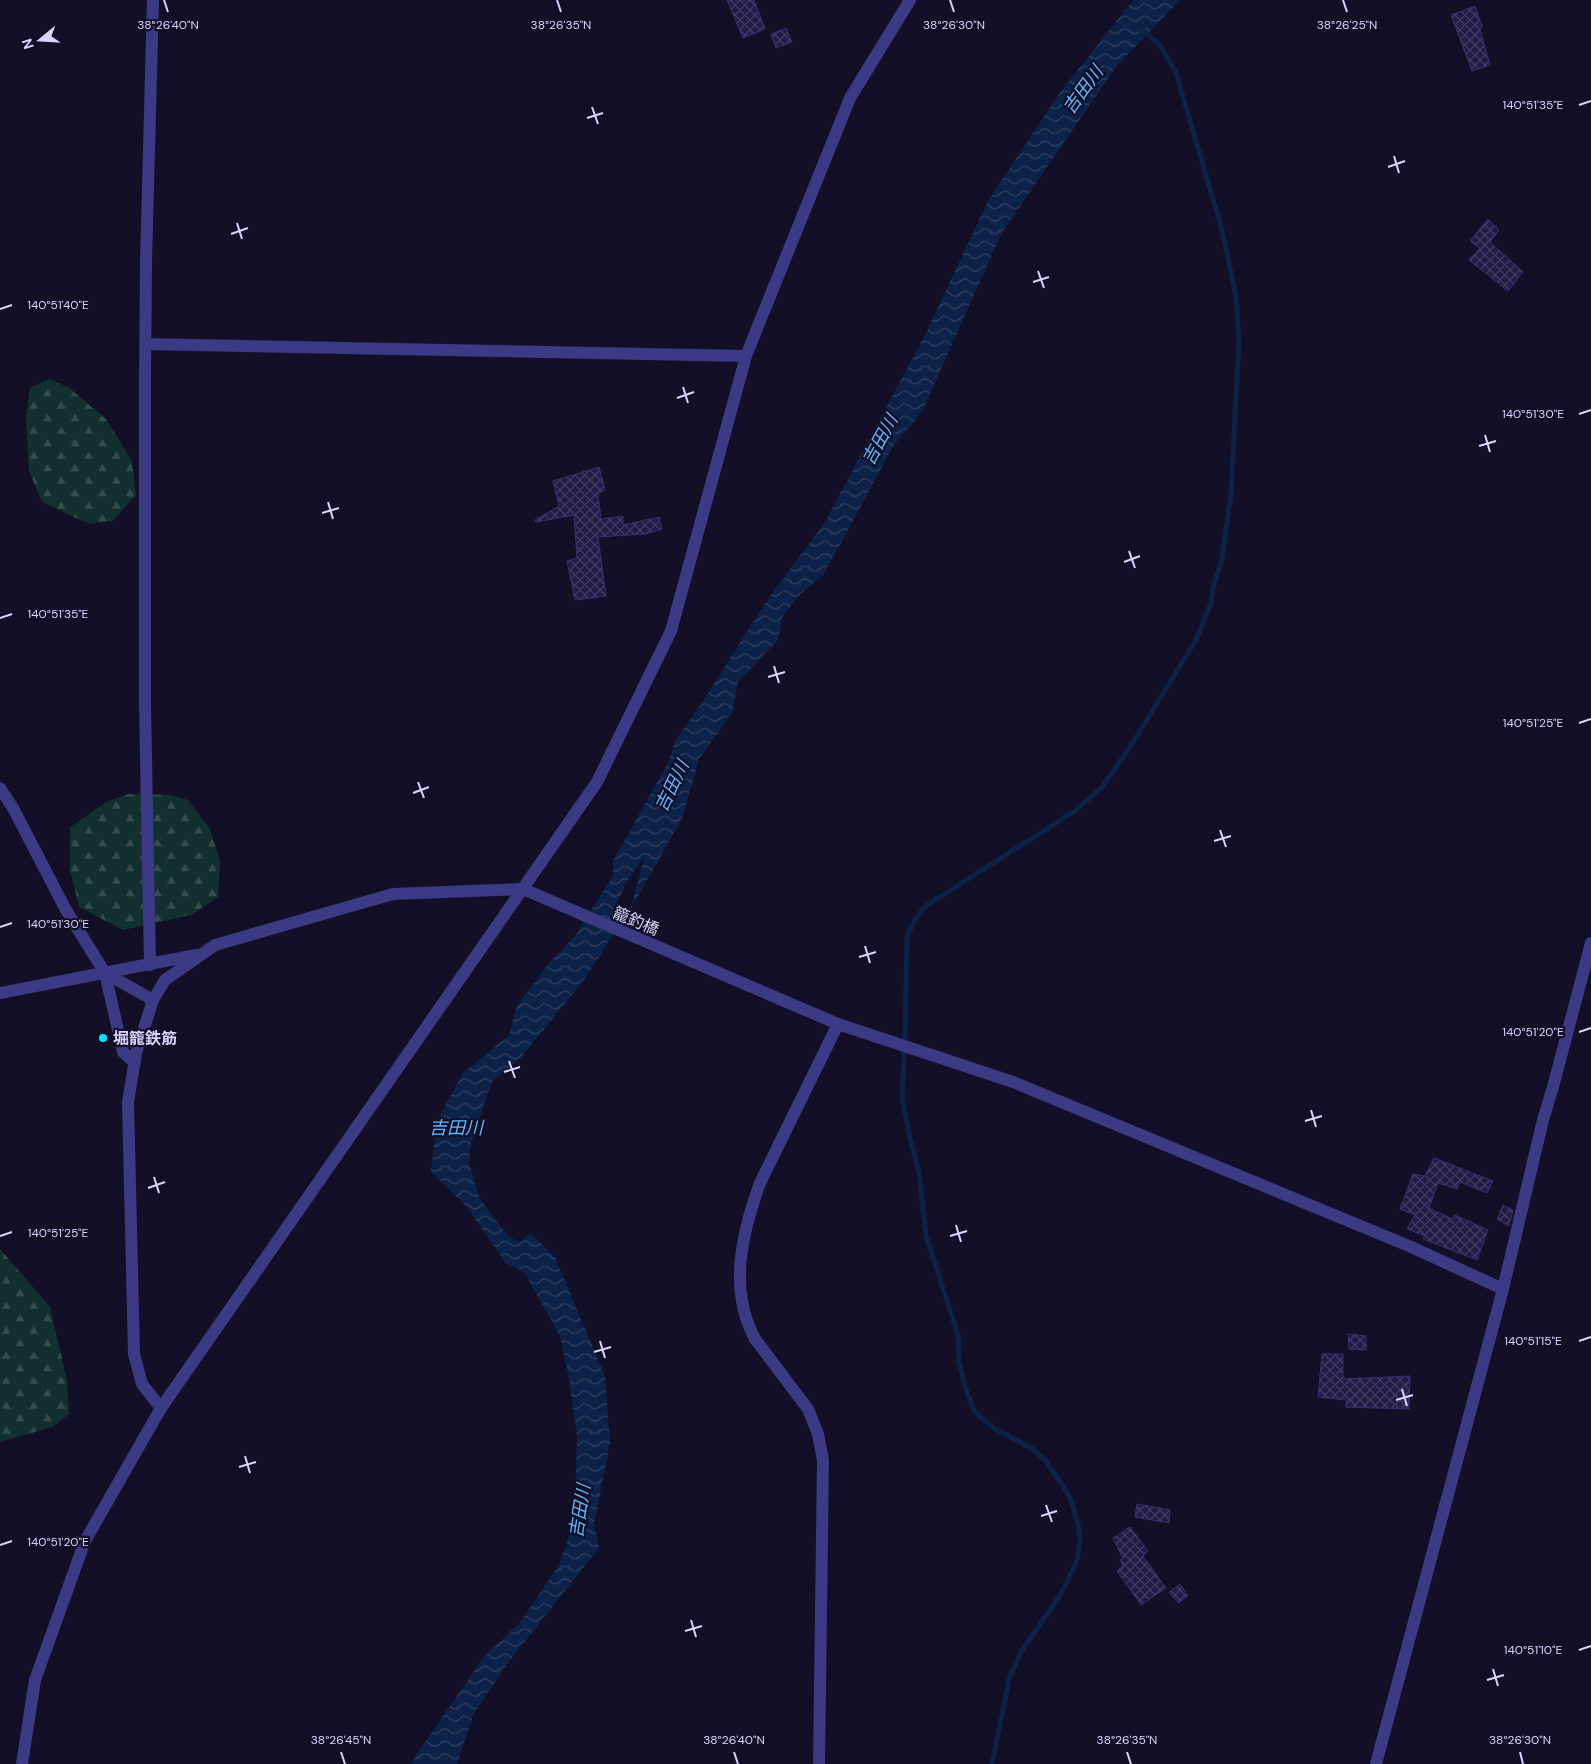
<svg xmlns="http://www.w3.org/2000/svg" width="1591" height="1764" font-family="'DM Sans','Noto Sans JP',sans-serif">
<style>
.forest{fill:url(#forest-firs)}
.water{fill:url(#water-waves)}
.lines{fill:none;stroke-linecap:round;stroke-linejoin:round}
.stream{stroke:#0c2248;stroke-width:5}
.building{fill:url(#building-cross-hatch);stroke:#3b2d73}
.minor{stroke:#3d3a85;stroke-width:12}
.tertiary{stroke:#3d3a85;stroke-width:12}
.ticks{fill:none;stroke:#d9d4ff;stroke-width:2}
.poi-dot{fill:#00e5ff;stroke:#130f26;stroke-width:2}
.labels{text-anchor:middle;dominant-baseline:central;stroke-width:4.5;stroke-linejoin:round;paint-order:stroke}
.street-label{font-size:16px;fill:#d9d4ff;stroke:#130f26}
.poi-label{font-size:16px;font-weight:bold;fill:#d9d4ff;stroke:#130f26;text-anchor:start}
.water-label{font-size:18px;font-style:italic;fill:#62b6ff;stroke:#130f26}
.ticks-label{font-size:12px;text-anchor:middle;fill:#d9d4ff;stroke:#130f26;stroke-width:4.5;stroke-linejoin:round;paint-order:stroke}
</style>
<defs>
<pattern id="forest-firs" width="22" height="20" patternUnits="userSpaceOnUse" patternTransform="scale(1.25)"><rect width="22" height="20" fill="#12302f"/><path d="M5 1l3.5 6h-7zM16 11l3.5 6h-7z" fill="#344d4e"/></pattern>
<pattern id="water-waves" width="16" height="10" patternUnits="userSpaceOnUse" patternTransform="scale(1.25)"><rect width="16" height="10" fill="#0c2248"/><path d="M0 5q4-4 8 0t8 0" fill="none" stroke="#2f4163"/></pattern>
<pattern id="building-cross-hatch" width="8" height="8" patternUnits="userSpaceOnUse" patternTransform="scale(1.25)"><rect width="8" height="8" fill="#241b47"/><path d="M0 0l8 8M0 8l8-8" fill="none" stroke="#433b63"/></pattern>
</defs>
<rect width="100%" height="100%" fill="#130f26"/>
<!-- forest -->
<g class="forest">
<polygon points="49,379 68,387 106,419 132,461 136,495 112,521 89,524 42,502 29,471 26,418 30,388"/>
<polygon points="128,794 170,795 188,800 210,829 220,861 218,897 191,915 123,930 79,907 70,870 70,827 108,801"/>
<polygon points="0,1249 50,1307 67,1380 69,1414 52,1427 0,1442"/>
</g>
<!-- water -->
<polygon class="water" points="1133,0 1180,0 1116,67 1001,234 922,412 894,445 824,574 797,597 782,618 778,640 738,682 732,713 699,759 682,819 630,910 645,855 629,878 613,910 622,921 583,982 522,1056 492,1082 471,1143 469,1163 479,1197 509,1237 520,1242 530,1233 555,1257 605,1376 610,1443 594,1524 599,1548 511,1659 474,1713 457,1764 410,1764 485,1655 519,1624 557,1568 567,1544 576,1476 577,1436 569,1379 560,1336 524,1272 506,1263 465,1205 431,1172 436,1123 463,1073 509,1035 517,1005 549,963 575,936 613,876 613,861 669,761 675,741 700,706 768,599 825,522 923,339 988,201 1058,95"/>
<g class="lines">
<!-- stream -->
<polyline class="stream" points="992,1764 1010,1676 1021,1652 1061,1594 1077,1561 1080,1539 1078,1523 1069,1495 1045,1460 1031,1448 994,1428 975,1412 967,1393 959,1362 958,1335 926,1236 919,1172 910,1139 902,1098 905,1035 907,937 915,919 927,905 1075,811 1103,786 1132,744 1196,640 1211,603 1213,589 1222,558 1231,494 1239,342 1236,297 1222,230 1176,73 1160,45 1142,30"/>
</g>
<!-- building -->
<g class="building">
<polygon points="727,0 754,0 765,29 743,38"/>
<polygon points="1475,6 1482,27 1480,29 1490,65 1472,71 1451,15"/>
<polygon points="786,28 792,42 776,48 771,34"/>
<polygon points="1488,219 1499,230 1490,242 1523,272 1508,291 1469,260 1480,248 1470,241"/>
<polygon points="599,467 605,490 598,494 601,519 623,516 623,525 659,517 662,529 645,534 598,537 606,596 575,600 567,561 577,558 574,515 536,522 535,520 559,506 553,481"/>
<polygon points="1434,1158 1493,1181 1487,1193 1460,1182 1457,1189 1438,1183 1429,1208 1452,1219 1455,1215 1488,1230 1477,1260 1423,1239 1425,1236 1407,1229 1415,1215 1400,1209 1413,1174 1425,1176"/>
<polygon points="1503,1205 1513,1210 1509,1226 1497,1219"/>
<polygon points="1348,1334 1366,1336 1366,1350 1349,1349"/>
<polygon points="1322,1354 1343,1354 1343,1379 1410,1376 1409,1409 1346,1407 1346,1400 1318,1397"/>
<polygon points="1137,1504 1170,1510 1169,1523 1135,1517"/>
<polygon points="1130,1527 1148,1551 1143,1556 1166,1588 1141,1605 1117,1571 1123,1566 1120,1560 1123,1559 1113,1538"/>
<polygon points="1180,1584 1188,1596 1178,1603 1169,1592"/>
</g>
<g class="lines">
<!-- minor -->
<g class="minor">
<polyline points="145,344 746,356"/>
<polyline points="0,788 13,808 66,910 105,973 153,1000"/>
<polyline points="150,965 145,705 145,377 146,262 153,0"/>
<polyline points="105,973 123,1052 135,1063"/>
<polyline points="0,993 196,955"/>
<polyline points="1503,1289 1543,1120 1553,1087 1591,943"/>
<polyline points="161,1408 142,1384 134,1354 128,1102 136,1053 153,1000 165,980 215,945 393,894 523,889 838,1024 1013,1082 1409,1246 1503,1289 1376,1764"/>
<path d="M 819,1764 L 823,1460 L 818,1434 L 808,1409 L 755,1339 C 728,1289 742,1233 760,1183 L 838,1024"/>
</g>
<!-- tertiary -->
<polyline class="tertiary" points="22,1764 35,1680 85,1541 161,1408 597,782 671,631 746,356 850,98 910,0"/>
</g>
<!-- ticks -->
<path class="ticks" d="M 164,0 L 168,12M 557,0 L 561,12M 950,0 L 954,12M 1343,0 L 1347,12M 1579,105 L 1591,101M 592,107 L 598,124M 587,118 L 603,113M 1394,156 L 1399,173M 1388,167 L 1405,161M 237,223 L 242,239M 231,234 L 248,228M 1038,271 L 1044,288M 1033,282 L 1049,277M 0,309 L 12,305M 683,387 L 688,403M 677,398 L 694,392M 1579,414 L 1591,410M 1485,435 L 1490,452M 1479,446 L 1496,441M 328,502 L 333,519M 322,513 L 339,508M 1129,551 L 1135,568M 1124,562 L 1140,556M 0,618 L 12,614M 774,666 L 779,683M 768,677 L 785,672M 1579,723 L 1591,719M 418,782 L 424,798M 413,793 L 429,787M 1220,830 L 1226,847M 1214,841 L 1231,836M 0,927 L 12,923M 865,946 L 870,963M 859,957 L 876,952M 1579,1032 L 1591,1028M 509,1061 L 515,1078M 504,1072 L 520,1067M 1311,1110 L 1316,1127M 1305,1121 L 1322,1116M 154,1177 L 159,1193M 148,1188 L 165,1182M 956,1225 L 961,1242M 0,1236 L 12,1232M 950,1236 L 967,1231M 600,1341 L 605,1358M 1579,1341 L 1591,1337M 594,1352 L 611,1347M 1402,1389 L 1407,1406M 1396,1400 L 1413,1395M 245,1456 L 250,1473M 239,1467 L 256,1462M 1046,1505 L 1052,1522M 1041,1516 L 1057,1511M 0,1545 L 12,1541M 691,1620 L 696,1637M 685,1631 L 702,1626M 1579,1650 L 1591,1646M 1493,1669 L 1498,1686M 1487,1680 L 1504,1675M 341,1752 L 345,1764M 734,1752 L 738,1764M 1127,1752 L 1131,1764M 1520,1752 L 1523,1764"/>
<!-- markers -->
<circle class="poi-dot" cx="103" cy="1038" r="5"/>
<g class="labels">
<!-- street labels -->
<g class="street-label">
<text transform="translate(636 921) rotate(23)">籠釣橋</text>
</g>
<!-- poi labels -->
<g class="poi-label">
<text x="113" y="1038">堀籠鉄筋</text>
</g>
<!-- water labels -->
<g class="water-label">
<text transform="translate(1083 90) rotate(-54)">吉田川</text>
<text transform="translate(880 440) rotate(-61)">吉田川</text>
<text transform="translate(672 786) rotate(-64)">吉田川</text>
<text x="456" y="1128">吉田川</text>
<text transform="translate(580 1511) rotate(-81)">吉田川</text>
</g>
</g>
<g class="ticks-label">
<text x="168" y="29">38°26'40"N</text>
<text x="561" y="29">38°26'35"N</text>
<text x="954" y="29">38°26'30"N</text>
<text x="1347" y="29">38°26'25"N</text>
<text x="1533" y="109">140°51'35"E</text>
<text x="58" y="309">140°51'40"E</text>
<text x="1533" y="418">140°51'30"E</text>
<text x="58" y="618">140°51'35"E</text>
<text x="1533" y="727">140°51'25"E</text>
<text x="58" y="928">140°51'30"E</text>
<text x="1533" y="1036">140°51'20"E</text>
<text x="58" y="1237">140°51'25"E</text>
<text x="1533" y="1345">140°51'15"E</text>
<text x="58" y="1546">140°51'20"E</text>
<text x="1533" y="1654">140°51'10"E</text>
<text x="341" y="1744">38°26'45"N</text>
<text x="734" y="1744">38°26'40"N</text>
<text x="1127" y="1744">38°26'35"N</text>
<text x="1520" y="1744">38°26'30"N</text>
</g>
<!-- north arrow -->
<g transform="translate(40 40) rotate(252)" stroke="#130f26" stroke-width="4" paint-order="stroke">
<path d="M0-4L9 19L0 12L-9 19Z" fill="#d9d4ff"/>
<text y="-8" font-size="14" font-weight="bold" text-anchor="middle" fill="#d9d4ff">N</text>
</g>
</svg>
